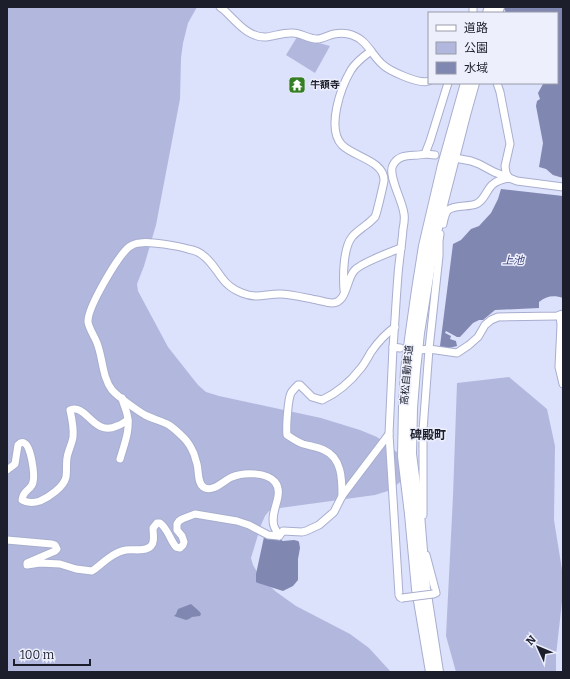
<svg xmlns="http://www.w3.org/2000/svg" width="570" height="679" font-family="Bitter,'Noto Sans JP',serif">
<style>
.green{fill:#b2b8dd}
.water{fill:#8087b0}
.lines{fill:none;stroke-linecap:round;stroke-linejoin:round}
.minor-casing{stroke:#a8aece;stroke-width:9}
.highway-casing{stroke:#a8aece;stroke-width:12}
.minor{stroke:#fff;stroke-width:7}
.highway{stroke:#fff;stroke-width:10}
.minor-bridge-casing{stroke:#a8aece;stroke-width:9;stroke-linecap:butt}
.minor-bridge{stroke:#fff;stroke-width:7}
.labels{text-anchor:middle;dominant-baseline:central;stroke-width:3;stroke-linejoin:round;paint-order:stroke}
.poi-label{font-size:10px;font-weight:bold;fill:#1c1f2b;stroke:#edeffd;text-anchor:start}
.street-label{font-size:10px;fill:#1c1f2b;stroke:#edeffd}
.water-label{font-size:11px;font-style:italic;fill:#3a3f76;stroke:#edeffd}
.quarter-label{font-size:12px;font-weight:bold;fill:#1c1f2b;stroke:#edeffd}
</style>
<rect width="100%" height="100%" fill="#dce1fc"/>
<!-- green -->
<g class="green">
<polygon points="7,7 197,7 188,23 183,43 181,58 180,99 156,225 144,266 137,284 138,291 168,347 198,385 206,392 219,396 321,418 360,430 377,437 402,456 404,478 400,482 391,490 375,495 280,508 269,511 265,516 261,525 251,558 253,565 259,575 275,591 296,606 350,634 369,648 391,672 7,672"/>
<polygon points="297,37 330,46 315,73 286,55"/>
<polygon points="509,377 547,409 555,446 554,520 563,576 563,593 556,655 556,672 456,672 446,636 453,496 457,383"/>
</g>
<!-- water -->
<g class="water">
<polygon points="499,7 563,7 563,178 553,175 546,169 539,167 543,143 536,106 537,101 540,99 538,93 543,84 544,83 557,83 557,13 506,13 505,10"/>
<path d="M 501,189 L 563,196 L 563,298 C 554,295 546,296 539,302 L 539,308 L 495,310 L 483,320 L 479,320 L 473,323 L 460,337 L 457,337 L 446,331 L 445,333 L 451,336 L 450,339 L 456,341 L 457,346 L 445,349 L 440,346 L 453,244 L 461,240 L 471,229 L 479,226 L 491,213 L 498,199 Z"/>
<polygon points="264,537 279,539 283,541 294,540 298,541 299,542 300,548 298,559 298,580 293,586 283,591 258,583 256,582 256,574"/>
<polygon points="191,604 200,612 201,614 200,616 192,617 189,619 186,620 174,616 176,614 178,609"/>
</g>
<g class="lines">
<!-- minor casing -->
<g class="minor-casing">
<g id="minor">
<path d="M 220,7 L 224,10 C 236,21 248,38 266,37 C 275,36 284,32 293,33 C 301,33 308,39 317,39 C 323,39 328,35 334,34 C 339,33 347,33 352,35 C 367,40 371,54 382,64 C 389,71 420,85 429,81"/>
<polyline points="473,13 473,7"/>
<polyline points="497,83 500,92 510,144 505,166 506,173 509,178"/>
<polyline points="425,154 435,155"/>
<polyline points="455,158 471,161 479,164 494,172 517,181 563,187"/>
<path d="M 443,224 C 444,219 445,213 448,210 C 454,205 469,207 476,204 C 484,201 486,191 492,185 C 497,180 503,179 509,178"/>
<path d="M 344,290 C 343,277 343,248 352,237 C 356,232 361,229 366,225 C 369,223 372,220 375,217 C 377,213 383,186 384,181 C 385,161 354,157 342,145 C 326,128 341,87 351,70 C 356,62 364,56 371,51"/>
<polyline points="560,315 561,325 559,367 563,384"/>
<path d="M 393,347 C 395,323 396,299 398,275 C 399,260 402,244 403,229 C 404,224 405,219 404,214 C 403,201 387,175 393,165 C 400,152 413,157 425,154 L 430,141 L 448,83"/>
<polyline points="400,348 393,347 389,434 399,595 400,597 402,598"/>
<polyline points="420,350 429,349 457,353 469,345 478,337 485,325 491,320 498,317 557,316 563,314"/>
<path d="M 120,459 C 124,445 131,429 127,414 C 126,409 123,404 122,398"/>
<path d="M 7,470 L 15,464 L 18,445 C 20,443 22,442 24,443 C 31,445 35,475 33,482 C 32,490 23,489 22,500 C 27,503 34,503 40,501 C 49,497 64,487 66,477 C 67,471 66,464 67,458 C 68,451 72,444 73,437 C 74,428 72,419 70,410 C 87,403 93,437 117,426 C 121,425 124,422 128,420"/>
<path d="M 342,496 C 342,479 342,458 324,450 C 318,447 310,446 303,444 C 297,442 292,438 287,435 C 286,427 288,399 291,393 C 293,390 296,387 298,385 L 300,385 L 312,397 L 322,400 C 337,393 351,381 361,368 C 365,363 368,357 371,352 C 378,342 385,334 395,327"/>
<polyline points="423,515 423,430 429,349 439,256 439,241 440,234"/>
<path d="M 279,536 C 278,533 275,529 274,526 C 269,511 285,495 275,482 C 267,472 243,472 232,477 C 224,480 214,492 205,488 C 197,485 199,471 197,464 C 196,461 195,457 194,454 C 191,447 188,442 184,438 C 179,433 175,429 169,425 C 162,421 153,419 145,415 C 138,411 117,396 112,390 C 102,377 103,358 97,343 C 95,337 89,329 88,322 C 87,308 118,256 129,247 C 132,245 137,243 140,243 C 149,241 179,246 188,249 C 194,250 201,253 205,257 C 212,263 216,270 222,278 C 227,285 234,290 242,293 C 257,299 265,294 280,294 C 290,294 306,298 317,300 C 322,301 327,303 332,303 C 347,303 346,280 354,271 C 360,263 391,252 401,248"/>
<path d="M 7,540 L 52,544 L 55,545 L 57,549 L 55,551 L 27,563 L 27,565 L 40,563 L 60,564 L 76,569 L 92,571 C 102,564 113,552 126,550 C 133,549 145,552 151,546 C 155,542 153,534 153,528 L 157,523 L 160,523 C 168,529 170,540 176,547 L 180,548 L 183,545 L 184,542 L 182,536 L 177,530 L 177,524 L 179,521 L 182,519 L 195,514 L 237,521 L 249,525 L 268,535 L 279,536 L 283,531 L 302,532 L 306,531 L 319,525 L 334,512 L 342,496 L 389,434"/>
<polyline points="426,555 436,593 433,594"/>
</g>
</g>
<!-- highway casing -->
<g class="highway-casing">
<g id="highway">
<polyline points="488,13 490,7"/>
<polyline points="497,13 499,7"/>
<polyline points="431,672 417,589 410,514 403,456 404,407 406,370 411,332 417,290 424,246 443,165 466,83"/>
<polyline points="438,672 425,588 419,514 411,454 412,408 415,370 419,333 433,246 443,201 465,115 474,83"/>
</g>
</g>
<!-- minor -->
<use href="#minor" class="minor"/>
<!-- highway -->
<use href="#highway" class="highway"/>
<!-- minor-bridge casing -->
<g class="minor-bridge-casing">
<polyline id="minor-bridge" points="402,598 433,594"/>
</g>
<!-- minor-bridge -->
<use href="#minor-bridge" class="minor-bridge"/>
</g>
<!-- icons -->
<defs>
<g id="temple-square" transform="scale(0.9)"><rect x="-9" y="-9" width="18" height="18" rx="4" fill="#357e24" stroke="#edeffd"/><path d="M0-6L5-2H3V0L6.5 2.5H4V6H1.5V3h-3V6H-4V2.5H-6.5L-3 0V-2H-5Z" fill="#fff"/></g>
</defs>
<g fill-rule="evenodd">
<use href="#temple-square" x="297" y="85"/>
</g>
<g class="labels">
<!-- poi labels -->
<g class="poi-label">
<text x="310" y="85">牛額寺</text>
</g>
<!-- street labels -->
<g class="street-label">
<text transform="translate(407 375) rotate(-85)">高松自動車道</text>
</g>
<!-- water labels -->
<g class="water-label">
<text x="513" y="260">上池</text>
</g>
<!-- quarter labels -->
<g class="quarter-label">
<text x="428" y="435">碑殿町</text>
</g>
</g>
<!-- border -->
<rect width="570" height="679" fill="none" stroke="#1c1f2b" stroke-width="16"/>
<!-- legend -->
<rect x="428" y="12" width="130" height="72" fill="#edeffd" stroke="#999ca9"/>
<rect x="436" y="25" width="20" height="6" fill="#ffffff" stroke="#999ca9"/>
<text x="464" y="32" font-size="12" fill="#1c1f2b">道路</text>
<rect x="436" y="42" width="20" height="12" fill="#b2b8dd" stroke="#999ca9"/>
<text x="464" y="52" font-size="12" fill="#1c1f2b">公園</text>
<rect x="436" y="62" width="20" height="12" fill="#8087b0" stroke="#999ca9"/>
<text x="464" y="72" font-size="12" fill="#1c1f2b">水域</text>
<!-- north arrow -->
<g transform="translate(538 647) rotate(314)" stroke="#edeffd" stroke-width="3" paint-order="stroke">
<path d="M0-3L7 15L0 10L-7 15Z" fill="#1c1f2b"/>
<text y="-6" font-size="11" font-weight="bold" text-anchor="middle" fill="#1c1f2b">N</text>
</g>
<!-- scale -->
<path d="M14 659v6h76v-6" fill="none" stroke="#1c1f2b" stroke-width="2"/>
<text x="20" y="659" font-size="12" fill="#1c1f2b" stroke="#edeffd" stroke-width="3" paint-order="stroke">100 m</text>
</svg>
